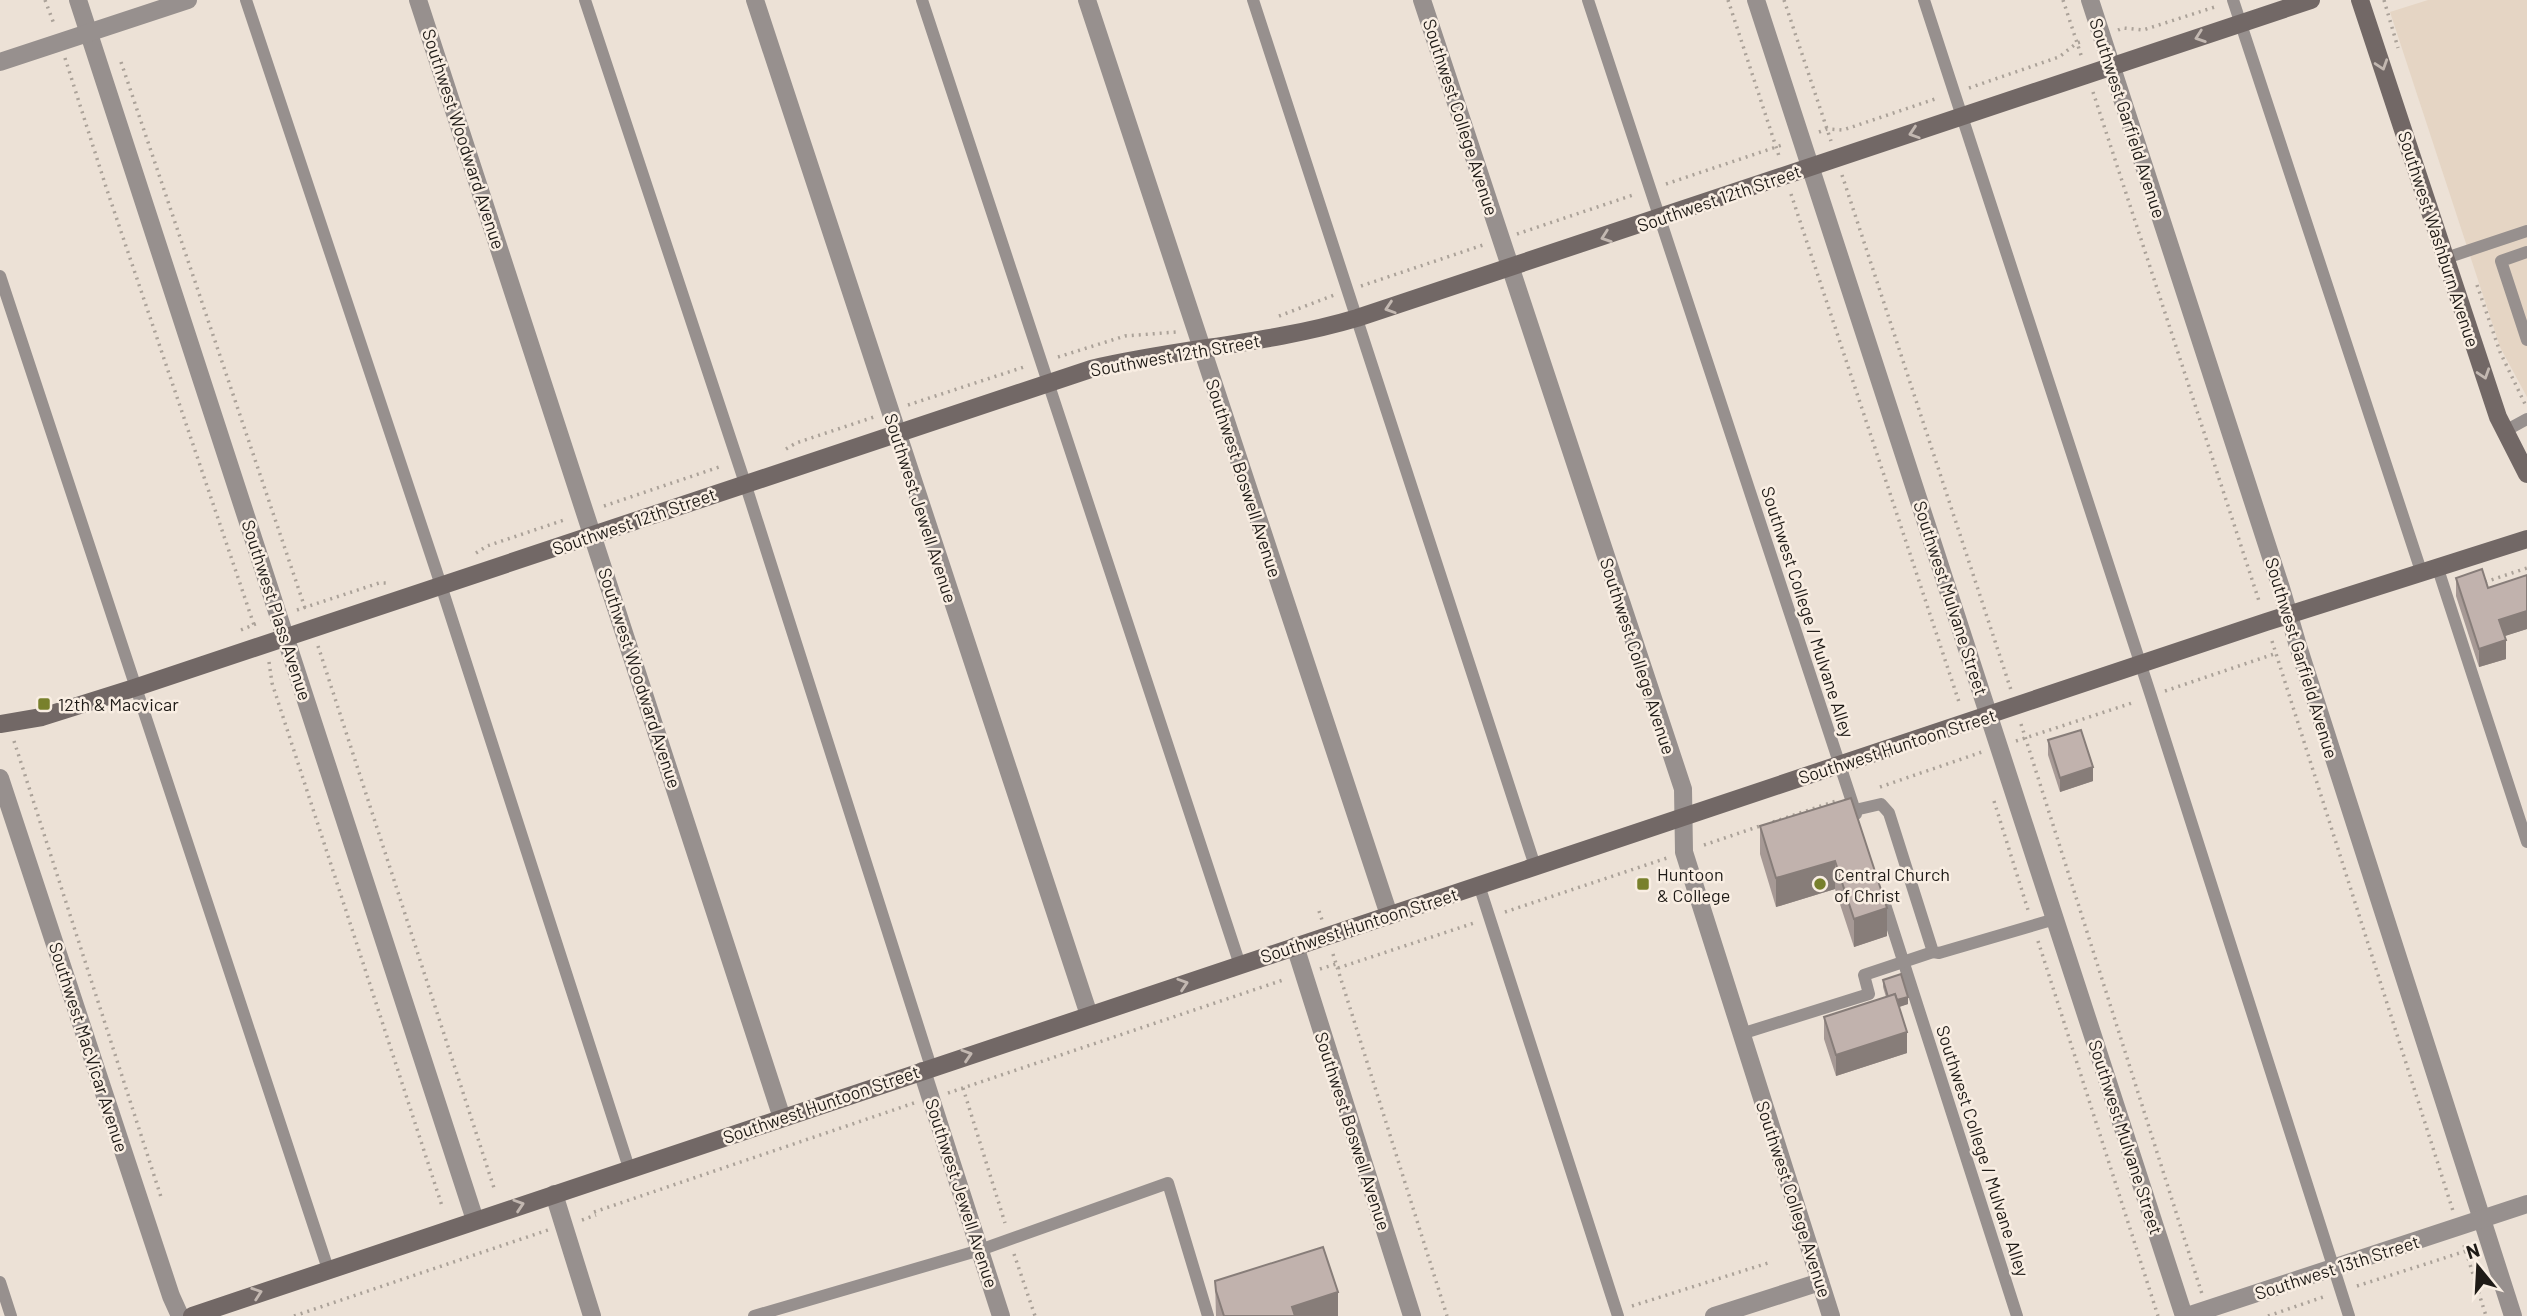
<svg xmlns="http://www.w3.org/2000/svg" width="2527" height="1316" font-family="Barlow,sans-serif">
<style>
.built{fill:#e5d5c4}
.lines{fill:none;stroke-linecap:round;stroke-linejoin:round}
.path{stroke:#aba299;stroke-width:3.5;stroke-dasharray:2 5;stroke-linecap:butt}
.service{stroke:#97908e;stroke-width:12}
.minor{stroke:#97908e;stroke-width:18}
.tertiary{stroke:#97908e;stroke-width:18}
.secondary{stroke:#726866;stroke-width:18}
.wall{fill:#a69995}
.shaded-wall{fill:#877d79}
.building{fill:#c1b2ad;stroke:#877d79;stroke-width:2}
.oneway{stroke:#c3b8b1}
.poi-dot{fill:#78802c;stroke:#f9eee3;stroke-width:2.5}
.labels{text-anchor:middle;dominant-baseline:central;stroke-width:5;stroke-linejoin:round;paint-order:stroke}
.street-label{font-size:18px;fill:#1f1b17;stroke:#f9eee3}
.poi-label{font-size:18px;fill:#1f1b17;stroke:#f9eee3;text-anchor:start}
</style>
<rect width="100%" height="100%" fill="#ece1d6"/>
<!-- built -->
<polygon class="built" points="2428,0 2527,0 2527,397 2500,347 2390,12"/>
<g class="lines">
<!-- path -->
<g class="path">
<polyline points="45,0 54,24"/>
<polyline points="1728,0 1779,156"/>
<polyline points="1784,0 1831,141"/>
<polyline points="2063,0 2082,58"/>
<polyline points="2384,0 2398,48"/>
<polyline points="2118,30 2123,28 2143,30 2218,6"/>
<polyline points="65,58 107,190 254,625"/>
<polyline points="121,62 305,608"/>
<polyline points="1969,88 2059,57 2077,43 2084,41"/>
<polyline points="2093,92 2260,604"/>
<polyline points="1819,132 1827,129 1843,130 1938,98"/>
<polyline points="1842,175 2011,690"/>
<polyline points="1666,184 1785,144"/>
<polyline points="1791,194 1960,705"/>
<polyline points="1517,234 1636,194"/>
<polyline points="2477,285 2500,352 2525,404"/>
<polyline points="1361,286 1483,245"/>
<polyline points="1279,316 1334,295"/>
<polyline points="1058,357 1125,336 1176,332"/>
<polyline points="908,405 1027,366"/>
<polyline points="786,449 796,443 874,417"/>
<polyline points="604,506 722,466"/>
<polyline points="476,553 487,546 567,519"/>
<polyline points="2485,582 2527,568"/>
<polyline points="297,610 379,583 386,583"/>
<polyline points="241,630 260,622"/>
<polyline points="2272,641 2453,1211"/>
<polyline points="318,646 494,1188"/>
<polyline points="269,662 272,683 442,1206"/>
<polyline points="2165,691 2277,653"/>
<polyline points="2021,724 2202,1294"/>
<polyline points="14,741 161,1197"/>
<polyline points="2016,741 2135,702"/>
<polyline points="1880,787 1982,752"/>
<polyline points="1994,801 2028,910"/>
<polyline points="1773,822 1836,801"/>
<polyline points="1704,845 1763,825"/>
<polyline points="1319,911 1322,920"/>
<polyline points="1505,912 1667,858"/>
<polyline points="2038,941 2158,1316"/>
<polyline points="1333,954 1447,1316"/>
<polyline points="1338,968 1474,923"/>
<polyline points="1320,969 1336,964"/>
<polyline points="963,1088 1005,1223"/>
<polyline points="948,1093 1286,979"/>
<polyline points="594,1212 914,1103"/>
<polyline points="582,1220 596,1215"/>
<polyline points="2464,1245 2486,1316"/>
<polyline points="1014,1254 1035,1316"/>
<polyline points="2357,1286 2466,1251"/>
<polyline points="1632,1306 1768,1263"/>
<polyline points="294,1316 548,1230"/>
<polyline points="2268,1316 2326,1296"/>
</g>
<!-- service -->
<g class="service">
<polyline points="246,0 436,570 629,1168"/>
<polyline points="585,0 745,483 931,1067"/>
<polyline points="922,0 1240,965"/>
<polyline points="1253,0 1535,866"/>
<polyline points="1588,0 1856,814"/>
<polyline points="1924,0 2151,696 2349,1316"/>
<polyline points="2233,0 2422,574"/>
<polyline points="2527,252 2501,261 2527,340"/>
<polyline points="2446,258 2527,231"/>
<polyline points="0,276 328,1269"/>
<polyline points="2505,431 2527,419"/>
<polyline points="2438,569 2527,842"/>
<polyline points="1855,810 1881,804 1889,813 1933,952 1939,953 2055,919"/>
<polyline points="1479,885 1618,1316"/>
<polyline points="1882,895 2017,1316"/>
<polyline points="1741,1034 1869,994 1864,975 1933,952"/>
<polyline points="0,1282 11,1316"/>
<polyline points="754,1316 980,1250 1168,1183 1208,1316"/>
</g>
<!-- minor -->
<g class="minor">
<polyline points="78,0 475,1220"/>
<polyline points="418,0 782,1118"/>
<polyline points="755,0 1089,1015"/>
<polyline points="1087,0 1389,915"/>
<polyline points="1422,0 1683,789 1684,852 1831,1316"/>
<polyline points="1756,0 2184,1316"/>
<polyline points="2090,0 2281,588 2298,646 2513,1316"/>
<polyline points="0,62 188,0"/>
<polyline points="1295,946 1412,1316"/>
<polyline points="922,1071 1001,1316"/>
<polyline points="554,1194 592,1316"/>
<polyline points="1714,1316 1820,1282"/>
<polyline points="2187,1316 2527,1204"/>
</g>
<!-- tertiary -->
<polyline class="tertiary" points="0,778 171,1296 180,1316"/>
<!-- secondary -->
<g class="secondary">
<polyline points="2360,0 2498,417 2527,474"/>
<path d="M 0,724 L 42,717 L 134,688 L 1091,369 C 1179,348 1270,344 1357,318 L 2311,0"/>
<polyline points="192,1316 2266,622 2527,539"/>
</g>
</g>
<!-- wall -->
<g class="wall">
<polygon points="2456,578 2488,588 2527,629 2504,636 2506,659 2479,667 2456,596"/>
<polygon points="2048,740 2093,781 2060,792 2048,755"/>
<polygon points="1851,798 1887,936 1854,947 1835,889 1776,907 1760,854 1760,826"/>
<polygon points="1883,980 1908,1004 1899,1007 1907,1053 1836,1076 1824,1039 1824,1017 1886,997 1883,987"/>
<polygon points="1215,1281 1338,1316 1216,1316"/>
</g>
<!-- shaded-wall -->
<g class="shaded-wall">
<polygon points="2527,611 2527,629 2499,638 2499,620"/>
<polygon points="2506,640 2506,659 2479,667 2479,649"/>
<polygon points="2093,767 2093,781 2060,792 2060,778"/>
<polygon points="1835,861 1835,889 1776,907 1776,878"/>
<polygon points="1887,908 1887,936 1854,947 1854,919"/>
<polygon points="1908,997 1908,1004 1890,1010 1890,1002"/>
<polygon points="1907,1032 1907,1053 1836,1076 1836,1055"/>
<polygon points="1338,1292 1338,1316 1292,1316 1292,1307"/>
</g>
<!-- building -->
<g class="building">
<polygon points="2482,569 2488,588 2527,575 2527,611 2499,620 2506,640 2479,649 2456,578"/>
<polygon points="2081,730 2093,767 2060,778 2048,740"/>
<polygon points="1851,798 1887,908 1854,919 1835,861 1776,878 1760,826"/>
<polygon points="1901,974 1908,997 1897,1000 1895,994 1888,997 1883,980"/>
<polygon points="1895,994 1907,1032 1836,1055 1824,1017"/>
<polygon points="1323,1247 1338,1292 1292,1307 1295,1316 1224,1316 1216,1291 1215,1281"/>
</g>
<!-- one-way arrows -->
<defs><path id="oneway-chevron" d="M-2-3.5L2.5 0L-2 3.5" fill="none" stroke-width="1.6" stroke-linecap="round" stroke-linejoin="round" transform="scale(1.75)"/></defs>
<g class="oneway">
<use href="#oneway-chevron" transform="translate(2200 37) rotate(161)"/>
<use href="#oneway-chevron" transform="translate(2382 65) rotate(72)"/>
<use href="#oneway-chevron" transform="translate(1914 133) rotate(162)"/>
<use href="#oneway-chevron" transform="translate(1606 237) rotate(161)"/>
<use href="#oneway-chevron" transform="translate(1390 308) rotate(162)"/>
<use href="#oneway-chevron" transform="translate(2484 374) rotate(72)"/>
<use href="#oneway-chevron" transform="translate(1183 984) rotate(-18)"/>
<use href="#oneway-chevron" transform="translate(967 1055) rotate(-18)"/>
<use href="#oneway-chevron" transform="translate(519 1205) rotate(-18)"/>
<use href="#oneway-chevron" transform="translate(257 1293) rotate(-19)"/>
</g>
<!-- markers -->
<g class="poi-dot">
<rect x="37" y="697" width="14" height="14" rx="3.5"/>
<rect x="1636" y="877" width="14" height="14" rx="3.5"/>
<circle cx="1820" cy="884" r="7"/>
</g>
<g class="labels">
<!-- street labels -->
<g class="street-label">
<text transform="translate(1461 117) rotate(72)">Southwest College Avenue</text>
<text transform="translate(2128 118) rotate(72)">Southwest Garfield Avenue</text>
<text transform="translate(464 139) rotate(72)">Southwest Woodward Avenue</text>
<text transform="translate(1719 198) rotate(-19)">Southwest 12th Street</text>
<text transform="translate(2439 239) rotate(72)">Southwest Washburn Avenue</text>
<text transform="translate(1175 355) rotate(-10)">Southwest 12th Street</text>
<text transform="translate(1244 478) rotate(72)">Southwest Boswell Avenue</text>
<text transform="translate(921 508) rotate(72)">Southwest Jewell Avenue</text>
<text transform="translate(634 521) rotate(-19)">Southwest 12th Street</text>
<text transform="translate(1951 598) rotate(72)">Southwest Mulvane Street</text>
<text transform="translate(277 610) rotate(72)">Southwest Plass Avenue</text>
<text transform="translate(1808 612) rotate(72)">Southwest College / Mulvane Alley</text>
<text transform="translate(1638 656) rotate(72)">Southwest College Avenue</text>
<text transform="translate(2302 658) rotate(73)">Southwest Garfield Avenue</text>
<text transform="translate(640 678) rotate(72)">Southwest Woodward Avenue</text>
<text transform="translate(1897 746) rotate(-18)">Southwest Huntoon Street</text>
<text transform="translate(1359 925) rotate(-18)">Southwest Huntoon Street</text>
<text transform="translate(89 1047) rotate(72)">Southwest MacVicar Avenue</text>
<text transform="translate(821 1104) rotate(-19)">Southwest Huntoon Street</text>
<text transform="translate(1353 1131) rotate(72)">Southwest Boswell Avenue</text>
<text transform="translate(2126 1137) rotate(72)">Southwest Mulvane Street</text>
<text transform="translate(1983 1151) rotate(72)">Southwest College / Mulvane Alley</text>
<text transform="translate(962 1193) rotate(72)">Southwest Jewell Avenue</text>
<text transform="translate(1794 1199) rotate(72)">Southwest College Avenue</text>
<text transform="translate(2337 1267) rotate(-18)">Southwest 13th Street</text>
</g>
<!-- poi labels -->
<g class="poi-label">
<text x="58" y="704">12th &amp; Macvicar</text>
<text x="1657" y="874">Huntoon<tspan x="1657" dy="21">&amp; College</tspan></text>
<text x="1834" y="874">Central Church<tspan x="1834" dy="21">of Christ</tspan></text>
</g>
</g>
<!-- north arrow -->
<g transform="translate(2478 1267) rotate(342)" stroke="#f9eee3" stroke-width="5" paint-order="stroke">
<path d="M0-5L12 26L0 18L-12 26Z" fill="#1f1b17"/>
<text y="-10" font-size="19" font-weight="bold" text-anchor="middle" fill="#1f1b17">N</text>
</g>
</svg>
